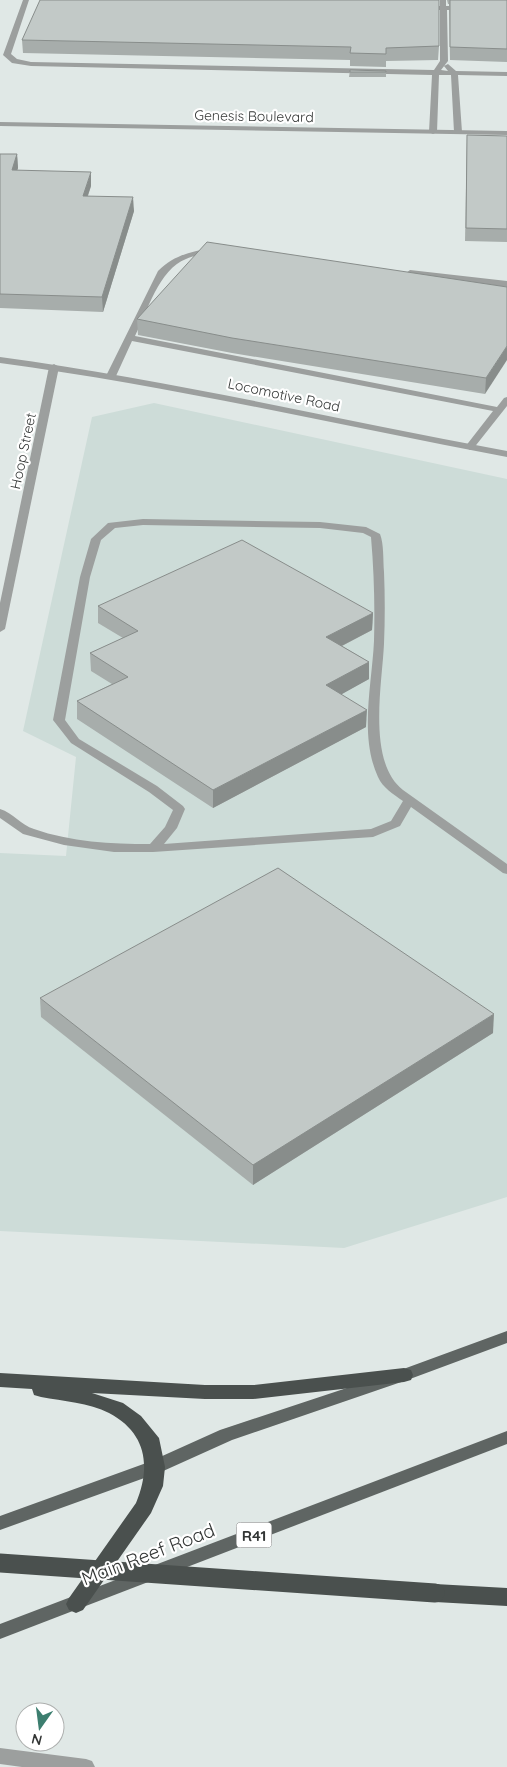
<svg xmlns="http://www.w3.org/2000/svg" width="507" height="1767" font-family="Quicksand,sans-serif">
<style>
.built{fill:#cddcd8}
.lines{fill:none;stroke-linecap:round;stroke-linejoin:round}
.lane{fill:#9c9f9e;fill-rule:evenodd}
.street{fill:#9c9f9e;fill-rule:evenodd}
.primary{fill:#5f6563;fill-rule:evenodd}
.highway{fill:#4a504e;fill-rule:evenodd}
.highway-bridge{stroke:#4a504e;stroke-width:19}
.wall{fill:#a7adab}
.shaded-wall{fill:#888d8b}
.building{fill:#c2c9c7;stroke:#888d8b}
.labels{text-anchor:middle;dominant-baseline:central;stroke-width:4.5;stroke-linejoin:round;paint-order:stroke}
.far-street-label{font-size:14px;fill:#333635;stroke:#fff}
.shield{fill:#fff;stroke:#707272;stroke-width:1}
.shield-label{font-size:15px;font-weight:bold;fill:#333635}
.near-street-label{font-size:19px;fill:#333635;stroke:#fff}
</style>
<rect width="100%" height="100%" fill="#e0e8e6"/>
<!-- built -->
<polygon class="built" points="154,403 507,479 507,1197 344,1248 0,1231 0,853 66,856 76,757 23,731 92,417"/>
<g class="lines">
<!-- lane -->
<g class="lane">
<polygon points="23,0 29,0 11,54 17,59 31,62 434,70 440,61 440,10 422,10 419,8 422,6 440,6 440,0 446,0 446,6 465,6 468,8 465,10 447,10 448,61 441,70 448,71 444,66 448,64 456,71 507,72 507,76 458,75 462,132 458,134 454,132 451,75 439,75 437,132 433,134 429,132 432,75 31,66 12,63 3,55"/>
<path d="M 214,248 L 218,251 L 217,253 C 207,255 196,254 186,259 C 159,269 147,312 135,336 L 497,407 L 504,398 L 507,397 L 507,406 L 473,449 L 470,450 L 465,447 L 493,411 L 132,341 L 116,376 L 111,379 L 108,378 L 106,376 L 158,271 C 174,255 192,251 214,248 Z"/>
<polygon points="410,270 507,281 507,287 407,275 406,273"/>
<polygon points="54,364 59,367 5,629 0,632 0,603 49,367"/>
<path d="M 143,519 L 320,522 L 366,527 L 380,534 C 384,544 383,560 384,572 C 385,596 385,620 384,644 C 382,685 367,762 403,790 L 507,864 L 507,874 L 503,873 L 411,807 L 400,826 L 373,837 L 153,852 L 114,852 L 64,845 L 23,834 L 0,818 L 0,809 C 13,813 21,825 34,829 C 71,842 111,844 150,844 L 165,827 L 173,810 L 149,792 L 71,743 L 53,720 L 80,577 L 91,539 L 108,523 ZM 143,525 L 320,528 L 363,533 L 371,537 C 374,572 375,606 374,641 C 372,684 359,736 378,777 C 383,788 393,794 403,801 L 391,821 L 371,829 L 164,844 L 177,828 L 185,809 L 183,806 L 157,786 L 79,739 L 65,720 L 90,577 L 101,540 L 115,528 Z"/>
<polygon points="0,1748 86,1759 92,1761 95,1767 22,1767 0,1764"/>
</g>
<!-- street -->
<g class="street">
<polygon points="0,122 507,131 507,135 0,126"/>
<path d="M 0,357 C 171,380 338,420 507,451 L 507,457 C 338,425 171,386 0,363 Z"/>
</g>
<!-- primary -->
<g class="primary">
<polygon points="507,1331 507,1343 410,1379 232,1440 161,1472 0,1530 0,1516 149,1462 220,1430 398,1371"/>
<polygon points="507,1431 507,1444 0,1639 0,1624"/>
</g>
<!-- highway -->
<g class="highway">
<path d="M 404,1368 L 411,1370 L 413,1375 L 411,1380 L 404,1382 L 253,1399 L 205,1399 L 92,1393 L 123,1403 L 141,1416 L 159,1438 L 165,1467 L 163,1486 L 151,1513 L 83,1610 L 76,1613 L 69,1610 L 66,1604 L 69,1598 L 136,1503 C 151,1467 147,1433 109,1413 C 89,1403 63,1401 41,1397 L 34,1395 L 32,1389 L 0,1387 L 0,1373 L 205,1385 L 253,1385 Z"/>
<polygon points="435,1584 507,1588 507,1606 435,1602 428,1599 425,1593 428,1587"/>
</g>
<!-- highway-bridge -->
<polyline class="highway-bridge" points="0,1563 435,1593"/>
</g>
<!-- wall -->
<g class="wall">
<polygon points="447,0 507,0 507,62 450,60 449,4 448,4"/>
<polygon points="22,40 439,46 438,60 386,61 386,67 350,66 350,60 23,53"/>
<polygon points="350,70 386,71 386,77 349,77"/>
<polygon points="467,135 507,136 507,242 465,241"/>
<polygon points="0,154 17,154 18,168 17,170 91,186 88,196 134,211 103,312 0,308"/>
<polygon points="507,287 485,394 232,353 138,335 137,319"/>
<polygon points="98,606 373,613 372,630 342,646 369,662 369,679 341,694 366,727 213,808 77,719 77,701 112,684 91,671 90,653 123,638 98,623"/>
<polygon points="40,998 493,1033 253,1185 41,1017"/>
</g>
<!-- shaded-wall -->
<g class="shaded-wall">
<polygon points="17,154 18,168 13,183 12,170"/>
<polygon points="91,172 91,186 83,209 83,196"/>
<polygon points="133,197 134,211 103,312 102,297"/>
<polygon points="507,346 507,360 485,394 486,378"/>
<polygon points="373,613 372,630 326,654 326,637"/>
<polygon points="369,662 369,679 326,703 326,685"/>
<polygon points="367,710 366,727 213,808 213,790"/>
<polygon points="494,1014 493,1033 253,1185 253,1165"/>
</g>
<!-- building -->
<g class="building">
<polygon points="40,0 439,0 439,46 386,48 386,54 350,53 351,47 22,40"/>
<polygon points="450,0 507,0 507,49 450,47"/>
<polygon points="350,70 386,71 386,72 350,72"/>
<polygon points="467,135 507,136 507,229 466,228"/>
<polygon points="0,154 17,154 12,170 91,172 83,196 133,197 102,297 0,294"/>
<polygon points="207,242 507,287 507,346 486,378 232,338 137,319"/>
<polygon points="242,540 373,613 326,637 369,662 326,685 367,710 213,790 77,701 128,677 90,653 138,631 98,606"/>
<polygon points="278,868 494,1014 253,1165 40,998"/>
</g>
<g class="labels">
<!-- far-street labels -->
<g class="far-street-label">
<text transform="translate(254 116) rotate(1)">Genesis Boulevard</text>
<text transform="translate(284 395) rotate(12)">Locomotive Road</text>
<text transform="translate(23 451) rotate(-78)">Hoop Street</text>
</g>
<!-- shield labels -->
<rect class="shield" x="236.5" y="1522.5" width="35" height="25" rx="4"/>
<g class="shield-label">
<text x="254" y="1535">R41</text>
</g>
<!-- near-street labels -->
<g class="near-street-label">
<text transform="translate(148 1554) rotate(-21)">Main Reef Road</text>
</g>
</g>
<!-- north arrow -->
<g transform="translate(40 1727) rotate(194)"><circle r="24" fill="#ffffff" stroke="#adafae"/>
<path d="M0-4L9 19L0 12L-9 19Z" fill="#3c7e6f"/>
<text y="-8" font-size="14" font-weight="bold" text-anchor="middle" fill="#333635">N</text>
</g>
</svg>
